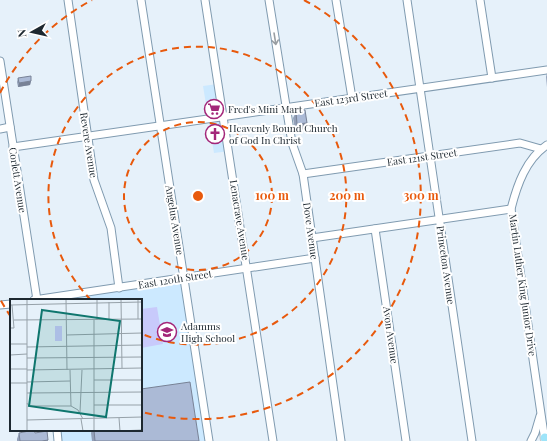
<svg xmlns="http://www.w3.org/2000/svg" width="547" height="441" font-family="'Playfair Display',serif">
<style>
.built{fill:#cce9ff}
.green{fill:#c8cafb}
.lines{fill:none;stroke-linecap:round;stroke-linejoin:round}
.minor-casing{stroke:#809bb0;stroke-width:9}
.major-casing{stroke:#cdd0d1;stroke-width:11}
.minor{stroke:#fff;stroke-width:7}
.major{stroke:#9ee4f9;stroke-width:9}
.wall{fill:#93a0b8}
.shaded-wall{fill:#788296}
.building{fill:#abbad6;stroke:#788296}
.oneway{stroke:#999ea2}
.ring{fill:none;stroke:#e8590c;stroke-width:2;stroke-dasharray:7 5}
.labels{text-anchor:middle;dominant-baseline:central;stroke-width:4;stroke-linejoin:round;paint-order:stroke}
.street-label{font-size:10px;fill:#1d2830;stroke:#fff}
.poi-label{font-size:10px;fill:#1d2830;stroke:#fff;text-anchor:start}
.inset-road{fill:none;stroke:#96a1a9;stroke-width:1}
.view{fill:#0f766e;fill-opacity:0.15;stroke:#0f766e;stroke-width:2}
.inset-edge{fill:none;stroke:#1d2830;stroke-width:2}
.centre{fill:#e8590c;stroke:#fff;stroke-width:2}
.ring-label{font-size:12px;text-anchor:middle;font-weight:bold;fill:#e8590c;stroke:#fff;stroke-width:4;stroke-linejoin:round;paint-order:stroke}
</style>
<rect width="100%" height="100%" fill="#e6f1fa"/>
<!-- built -->
<g class="built">
<polygon points="218,84 229,151 214,153 203,86"/>
<polygon points="184,277 209,441 58,441 57,430 141,430 141,300 37,300"/>
</g>
<!-- green -->
<polygon class="green" points="157,307 163,344 141,348 141,309"/>
<g class="lines">
<!-- minor casing -->
<g class="minor-casing">
<g id="minor">
<polyline points="68,0 94,180 111,228 119,288"/>
<polyline points="141,0 209,441"/>
<polyline points="205,0 273,441"/>
<polyline points="269,0 292,143 303,174 341,441"/>
<polyline points="336,0 352,98"/>
<polyline points="407,0 472,441"/>
<polyline points="480,0 492,78"/>
<polyline points="0,61 37,300"/>
<polyline points="0,129 10,127"/>
<polyline points="13,147 547,70"/>
<polyline points="303,174 520,143 541,149"/>
<polyline points="375,229 406,441"/>
<polyline points="312,238 511,209"/>
<polyline points="34,300 315,258"/>
<polyline points="0,305 11,304"/>
<polyline points="57,430 58,441"/>
<polyline points="531,441 535,433 540,416"/>
<path d="M 545,441 L 511,209 C 517,185 526,159 547,145"/>
</g>
</g>
<!-- major casing -->
<g class="major-casing">
<polyline id="major" points="545,438 547,440"/>
</g>
<!-- minor -->
<use href="#minor" class="minor"/>
<!-- major -->
<use href="#major" class="major"/>
</g>
<!-- wall -->
<g class="wall">
<polygon points="547,73 547,87 546,77"/>
<polygon points="18,78 31,81 30,85 18,87 17,82"/>
<polygon points="296,112 305,129 295,130 293,118"/>
<polygon points="213,126 221,135 219,139 213,140 212,130"/>
<polygon points="92,430 141,430 199,441 92,441 91,433"/>
<polygon points="19,433 48,440 48,441 17,441 17,439"/>
</g>
<!-- shaded-wall -->
<g class="shaded-wall">
<polygon points="31,81 30,85 18,87 19,83"/>
<polygon points="307,123 305,129 295,130 297,124"/>
<polygon points="221,135 219,139 213,140 215,136"/>
</g>
<!-- building -->
<g class="building">
<polygon points="31,76 31,81 19,83 18,78"/>
<polygon points="305,110 307,123 297,124 296,112"/>
<polygon points="219,125 221,135 215,136 213,126"/>
<polygon points="190,382 199,441 95,441 94,430 141,430 141,389"/>
<polygon points="34,430 35,433 47,431 48,440 42,441 20,441 19,433"/>
</g>
<!-- one-way arrows -->
<defs><path id="oneway-shaft" d="M-6 0H5M1.5-3L5.5 0L1.5 3" fill="none" stroke-width="1.6" stroke-linecap="round" stroke-linejoin="round"/></defs>
<use class="oneway" href="#oneway-shaft" transform="translate(275 39) rotate(81)"/>
<!-- distance rings -->
<g class="ring">
<circle cx="198" cy="196" r="74"/>
<path d="M91 300A149 149 0 1 1 142 334"/>
<path d="M11 317A223 223 0 0 1 0 299M0 93A223 223 0 0 1 92 0M304 0A223 223 0 0 1 142 412"/>
</g>
<!-- icons -->
<defs>
<g id="supermarket-ring" transform="scale(1)"><circle r="9.5" fill="#fff" stroke="#a32679" stroke-width="1.5"/><path d="M-6-5.5h2.5l.6 2H6L4.5 2H-2.5L-4.4-4H-6ZM-1.5 3.2a1.3 1.3 0 1 0 .1 0ZM3 3.2a1.3 1.3 0 1 0 .1 0Z" fill="#a32679"/></g>
<g id="church-ring" transform="scale(1)"><circle r="9.5" fill="#fff" stroke="#a32679" stroke-width="1.5"/><path d="M-1.2-6h2.4v3.5h3.3v2.4h-3.3V6h-2.4V-.1h-3.3v-2.4h3.3Z" fill="#a32679"/></g>
<g id="school-ring" transform="scale(1)"><circle r="9.5" fill="#fff" stroke="#a32679" stroke-width="1.5"/><path d="M0-5L7-2L0 1L-7-2ZM-4 1L0 2.5L4 1V4Q0 6-4 4Z" fill="#a32679"/></g>
</defs>
<g fill-rule="evenodd">
<use href="#supermarket-ring" x="214" y="109"/>
<use href="#church-ring" x="215" y="134"/>
<use href="#school-ring" x="167" y="332"/>
</g>
<g class="labels">
<!-- street labels -->
<g class="street-label">
<text transform="translate(351 98) rotate(-8)">East 123rd Street</text>
<text transform="translate(89 145) rotate(81)">Revere Avenue</text>
<text transform="translate(422 157) rotate(-8)">East 121st Street</text>
<text transform="translate(18 180) rotate(81)">Corlett Avenue</text>
<text transform="translate(175 220) rotate(81)">Angelus Avenue</text>
<text transform="translate(240 220) rotate(81)">Lenacrave Avenue</text>
<text transform="translate(311 231) rotate(82)">Dove Avenue</text>
<text transform="translate(446 265) rotate(82)">Princeton Avenue</text>
<text transform="translate(175 279) rotate(-9)">East 120th Street</text>
<text transform="translate(523 285) rotate(82)">Martin Luther King Junior Drive</text>
<text transform="translate(391 335) rotate(82)">Avon Avenue</text>
</g>
<!-- poi labels -->
<g class="poi-label">
<text x="228" y="109">Fred's Mini Mart</text>
<text x="229" y="128">Heavenly Bound Church<tspan x="229" dy="12">of God In Christ</tspan></text>
<text x="181" y="326">Adamms<tspan x="181" dy="12">High School</tspan></text>
</g>
</g>
<!-- overview -->
<g transform="translate(10 299)">
<rect width="132" height="132" fill="#e6f1fa"/>
<path d="M 45,27 L 52,27 L 52,42 L 45,42 Z" fill="#c8cafb"/>
<path class="inset-road" d="M 17,0 L 17,132M 56,0 L 57,71M 87,0 L 87,21M 111,0 L 112,69M 99,3 L 99,21M 0,6 L 132,3M 128,20 L 128,0M 4,21 L 132,20M 84,21 L 84,132M 0,29 L 4,29 L 2,6M 56,36 L 132,34M 0,45 L 17,45M 17,48 L 132,46M 0,56 L 17,55M 17,59 L 132,58M 0,70 L 17,70M 17,71 L 132,69M 60,71 L 61,107M 84,81 L 132,81M 17,83 L 60,82M 0,84 L 17,84M 17,94 L 132,93M 17,104 L 19,107 L 61,107 L 68,111 L 73,120M 84,106 L 132,106M 70,113 L 72,71M 109,119 L 110,132M 71,120 L 73,132M 17,121 L 132,118M 108,132 L 132,131"/>
<path class="view" d="M 32,11 L 110,22 L 96,118 L 19,107 Z"/>
<rect width="132" height="132" class="inset-edge"/>
</g>
<circle cx="198" cy="196" r="6" class="centre"/>
<g class="ring-label">
<text x="272" y="200">100 m</text>
<text x="347" y="200">200 m</text>
<text x="421" y="200">300 m</text>
</g>
<!-- north arrow -->
<g transform="translate(32 32) rotate(262)" stroke="#ffffff" stroke-width="3" paint-order="stroke">
<path d="M0-3L7 15L0 10L-7 15Z" fill="#1d2830"/>
<text y="-6" font-size="11" font-weight="bold" text-anchor="middle" fill="#1d2830">N</text>
</g>
</svg>
